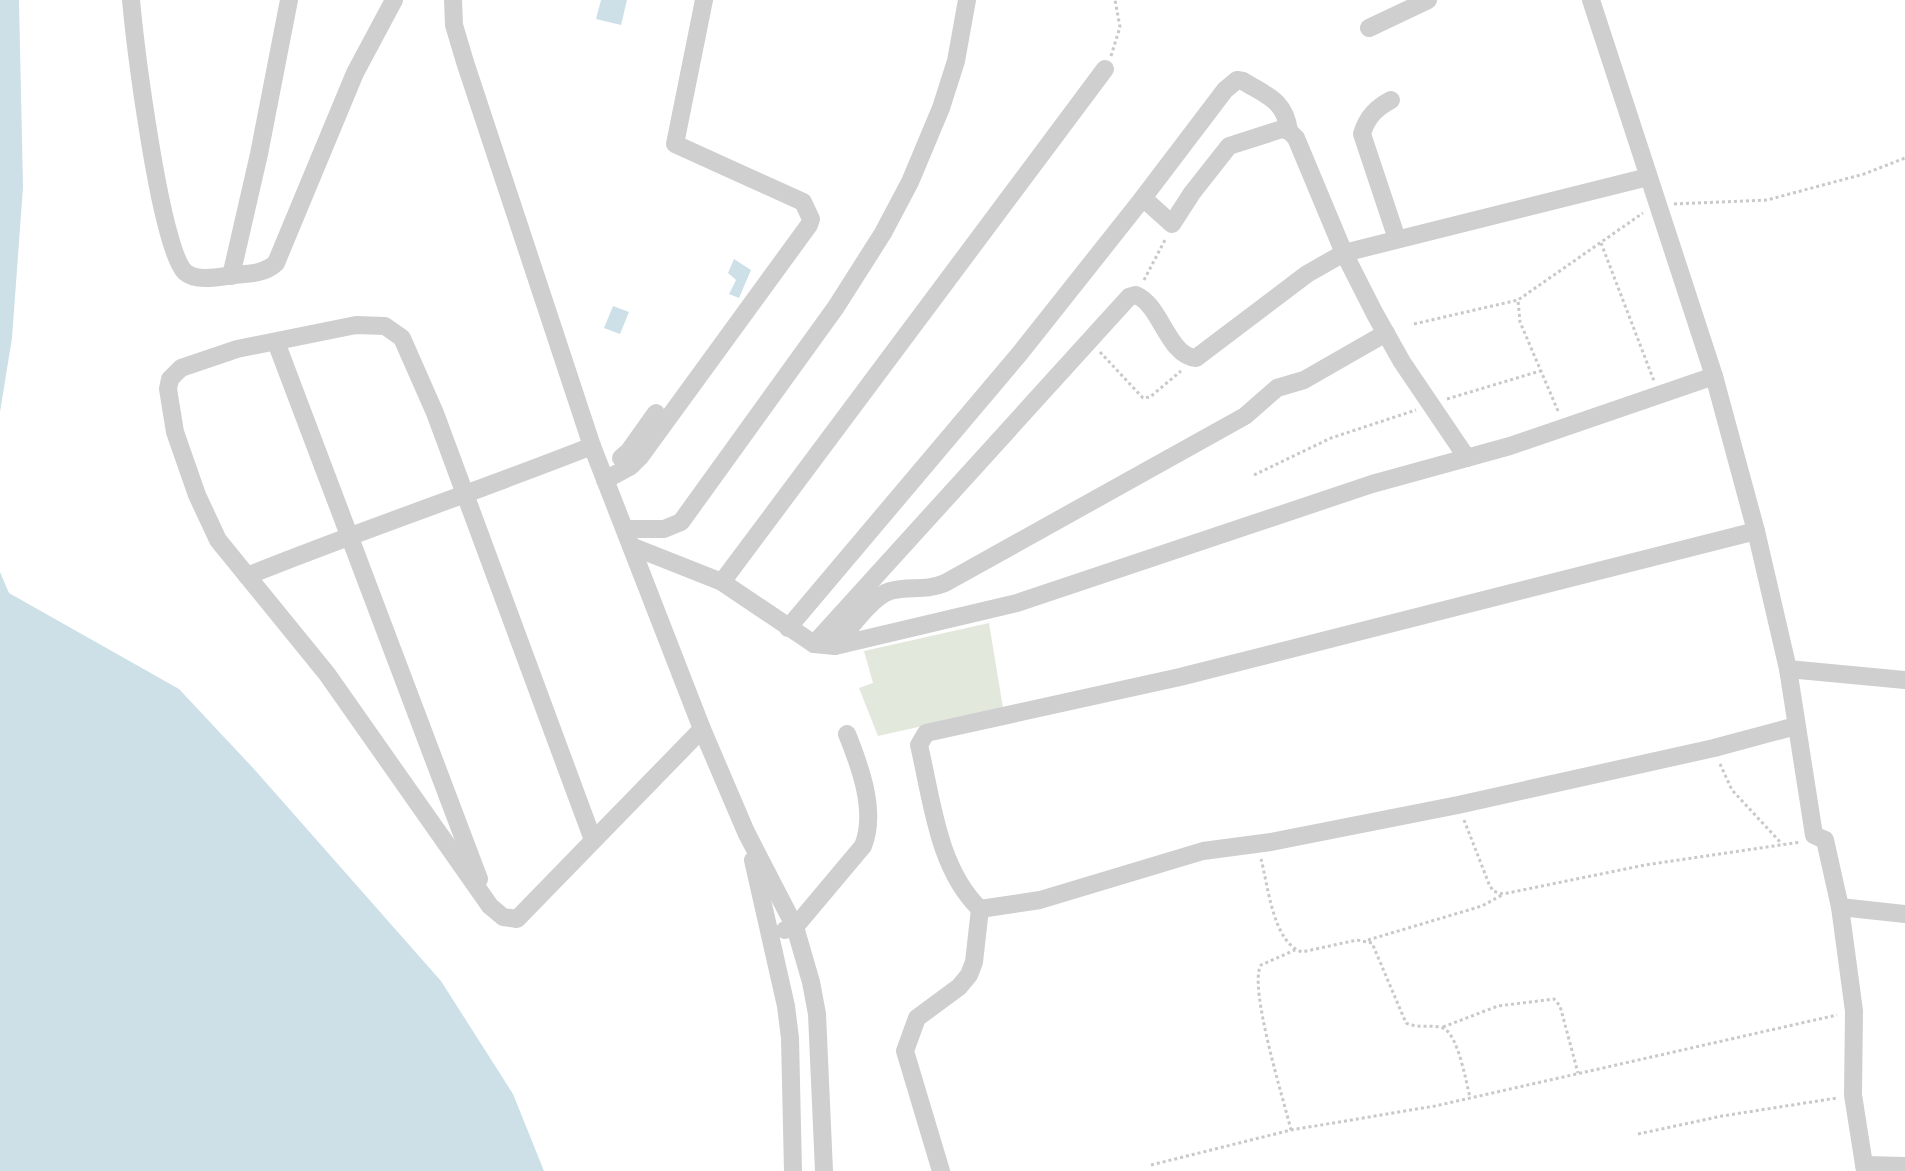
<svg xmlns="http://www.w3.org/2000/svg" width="1905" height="1171" font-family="Raleway,sans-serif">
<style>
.green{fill:#e3e8dc}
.water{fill:#cde0e8}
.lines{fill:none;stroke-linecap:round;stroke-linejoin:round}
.path{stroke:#c9c9c9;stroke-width:3;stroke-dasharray:3 3;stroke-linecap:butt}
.minor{stroke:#cfcfcf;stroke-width:18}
</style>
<rect width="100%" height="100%" fill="#fff"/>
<!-- green -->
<polygon class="green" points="989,623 1003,708 878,736 859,688 873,683 864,651"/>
<!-- water -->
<g class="water">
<polygon points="0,0 19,0 23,187 12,338 0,412"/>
<polygon points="601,0 627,0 621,25 596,19"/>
<polygon points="734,259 751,270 739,298 729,294 736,280 728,273"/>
<polygon points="613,306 629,312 620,334 604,328"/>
<polygon points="0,572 9,593 179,689 254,769 441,981 513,1094 544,1171 0,1171"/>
</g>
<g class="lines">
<!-- path -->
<g class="path">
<polyline points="1111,56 1120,27 1115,0"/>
<polyline points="1674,204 1767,200 1864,174 1905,158"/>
<polyline points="1601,243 1654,381"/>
<polyline points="1144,280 1166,238"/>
<polyline points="1414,324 1518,300"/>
<polyline points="1100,352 1143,398 1150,397 1181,371"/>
<polyline points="1447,399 1540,371"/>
<polyline points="1558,411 1520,322 1518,300 1643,213"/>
<polyline points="1254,475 1331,438 1416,410"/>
<polyline points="1720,764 1732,790 1782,844"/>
<polyline points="1464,820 1489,884 1493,891 1503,894 1645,865 1801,842"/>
<path d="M 1261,859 C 1268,885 1273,943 1302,952 L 1357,940 L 1372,943 L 1406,1023 C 1418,1029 1432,1024 1443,1028 C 1458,1034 1466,1082 1470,1097"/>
<polyline points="1368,940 1482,906 1502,895"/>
<polyline points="1443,1027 1498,1006 1554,999 1560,1006 1578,1073"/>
<path d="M 1291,1130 C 1284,1101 1248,986 1261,965 L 1295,950"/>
<polyline points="1638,1134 1722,1116 1837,1098"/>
<polyline points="1151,1165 1291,1130 1435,1106 1837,1015"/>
</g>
<!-- minor -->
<g class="minor">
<path d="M 131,0 C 135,43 160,248 185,272 C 196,282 219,277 233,275 C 248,274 264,274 276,263 L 355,73 L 394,0"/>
<polyline points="453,0 454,25 465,62 592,446 702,729 746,832 795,927 811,982 817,1014 824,1171"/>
<polyline points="1591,0 1714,376 1756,531 1788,669 1814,835 1825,840 1840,907 1854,1011 1853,1095 1865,1171"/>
<polyline points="1369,28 1428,0"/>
<path d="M 1391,100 C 1376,108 1367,117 1362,134 L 1397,239"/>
<path d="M 1143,198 L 1225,90 L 1237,80 L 1243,81 C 1267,96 1285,100 1289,131"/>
<polyline points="231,276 259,154 289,0"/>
<polyline points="276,342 479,879"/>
<polyline points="621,458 629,451 656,413"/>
<polyline points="605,480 631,466 640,457 809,225 811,219 803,202 675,144 704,0"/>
<polyline points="625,529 664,529 681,522 836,307 883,233 910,182 941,108 956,61 967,0"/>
<polyline points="631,546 722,582 814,644 835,646 1017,603 1372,484 1510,446 1714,376"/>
<path d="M 247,576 C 361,530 478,491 592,446"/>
<polyline points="722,582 1105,69"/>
<polyline points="788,628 1021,352 1143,198 1172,224 1192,193 1229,146 1282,129 1289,131 1296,138 1344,253 1375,314 1402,362 1467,458"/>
<path d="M 814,644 L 1129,297 L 1136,295 C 1161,305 1168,356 1196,358 L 1307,274 L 1344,253 L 1648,177"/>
<path d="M 835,646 C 847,632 872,596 890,591 C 909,585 924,592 945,583 L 1245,416 L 1277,388 L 1304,380 L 1386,333"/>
<polyline points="1788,669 1905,680"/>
<polyline points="593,840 435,413 402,338 385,326 356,325 237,349 181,368 170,379 168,389 175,432 197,495 218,540 327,674 490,906 503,917 517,919 702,729"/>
<polyline points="753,860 786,1006 790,1038 793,1171"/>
<polyline points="1840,907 1905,914"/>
<path d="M 980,909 C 938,869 932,800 919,745 L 926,733 L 1180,677 L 1756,531"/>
<path d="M 785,930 L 795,927 L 863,846 C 877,812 860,766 847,734"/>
<polyline points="1864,1165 1905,1166"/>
<polyline points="941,1171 905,1051 917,1018 959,987 969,975 974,962 980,909 1040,900 1203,851 1271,842 1458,805 1714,748 1796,726"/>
</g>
</g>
</svg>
